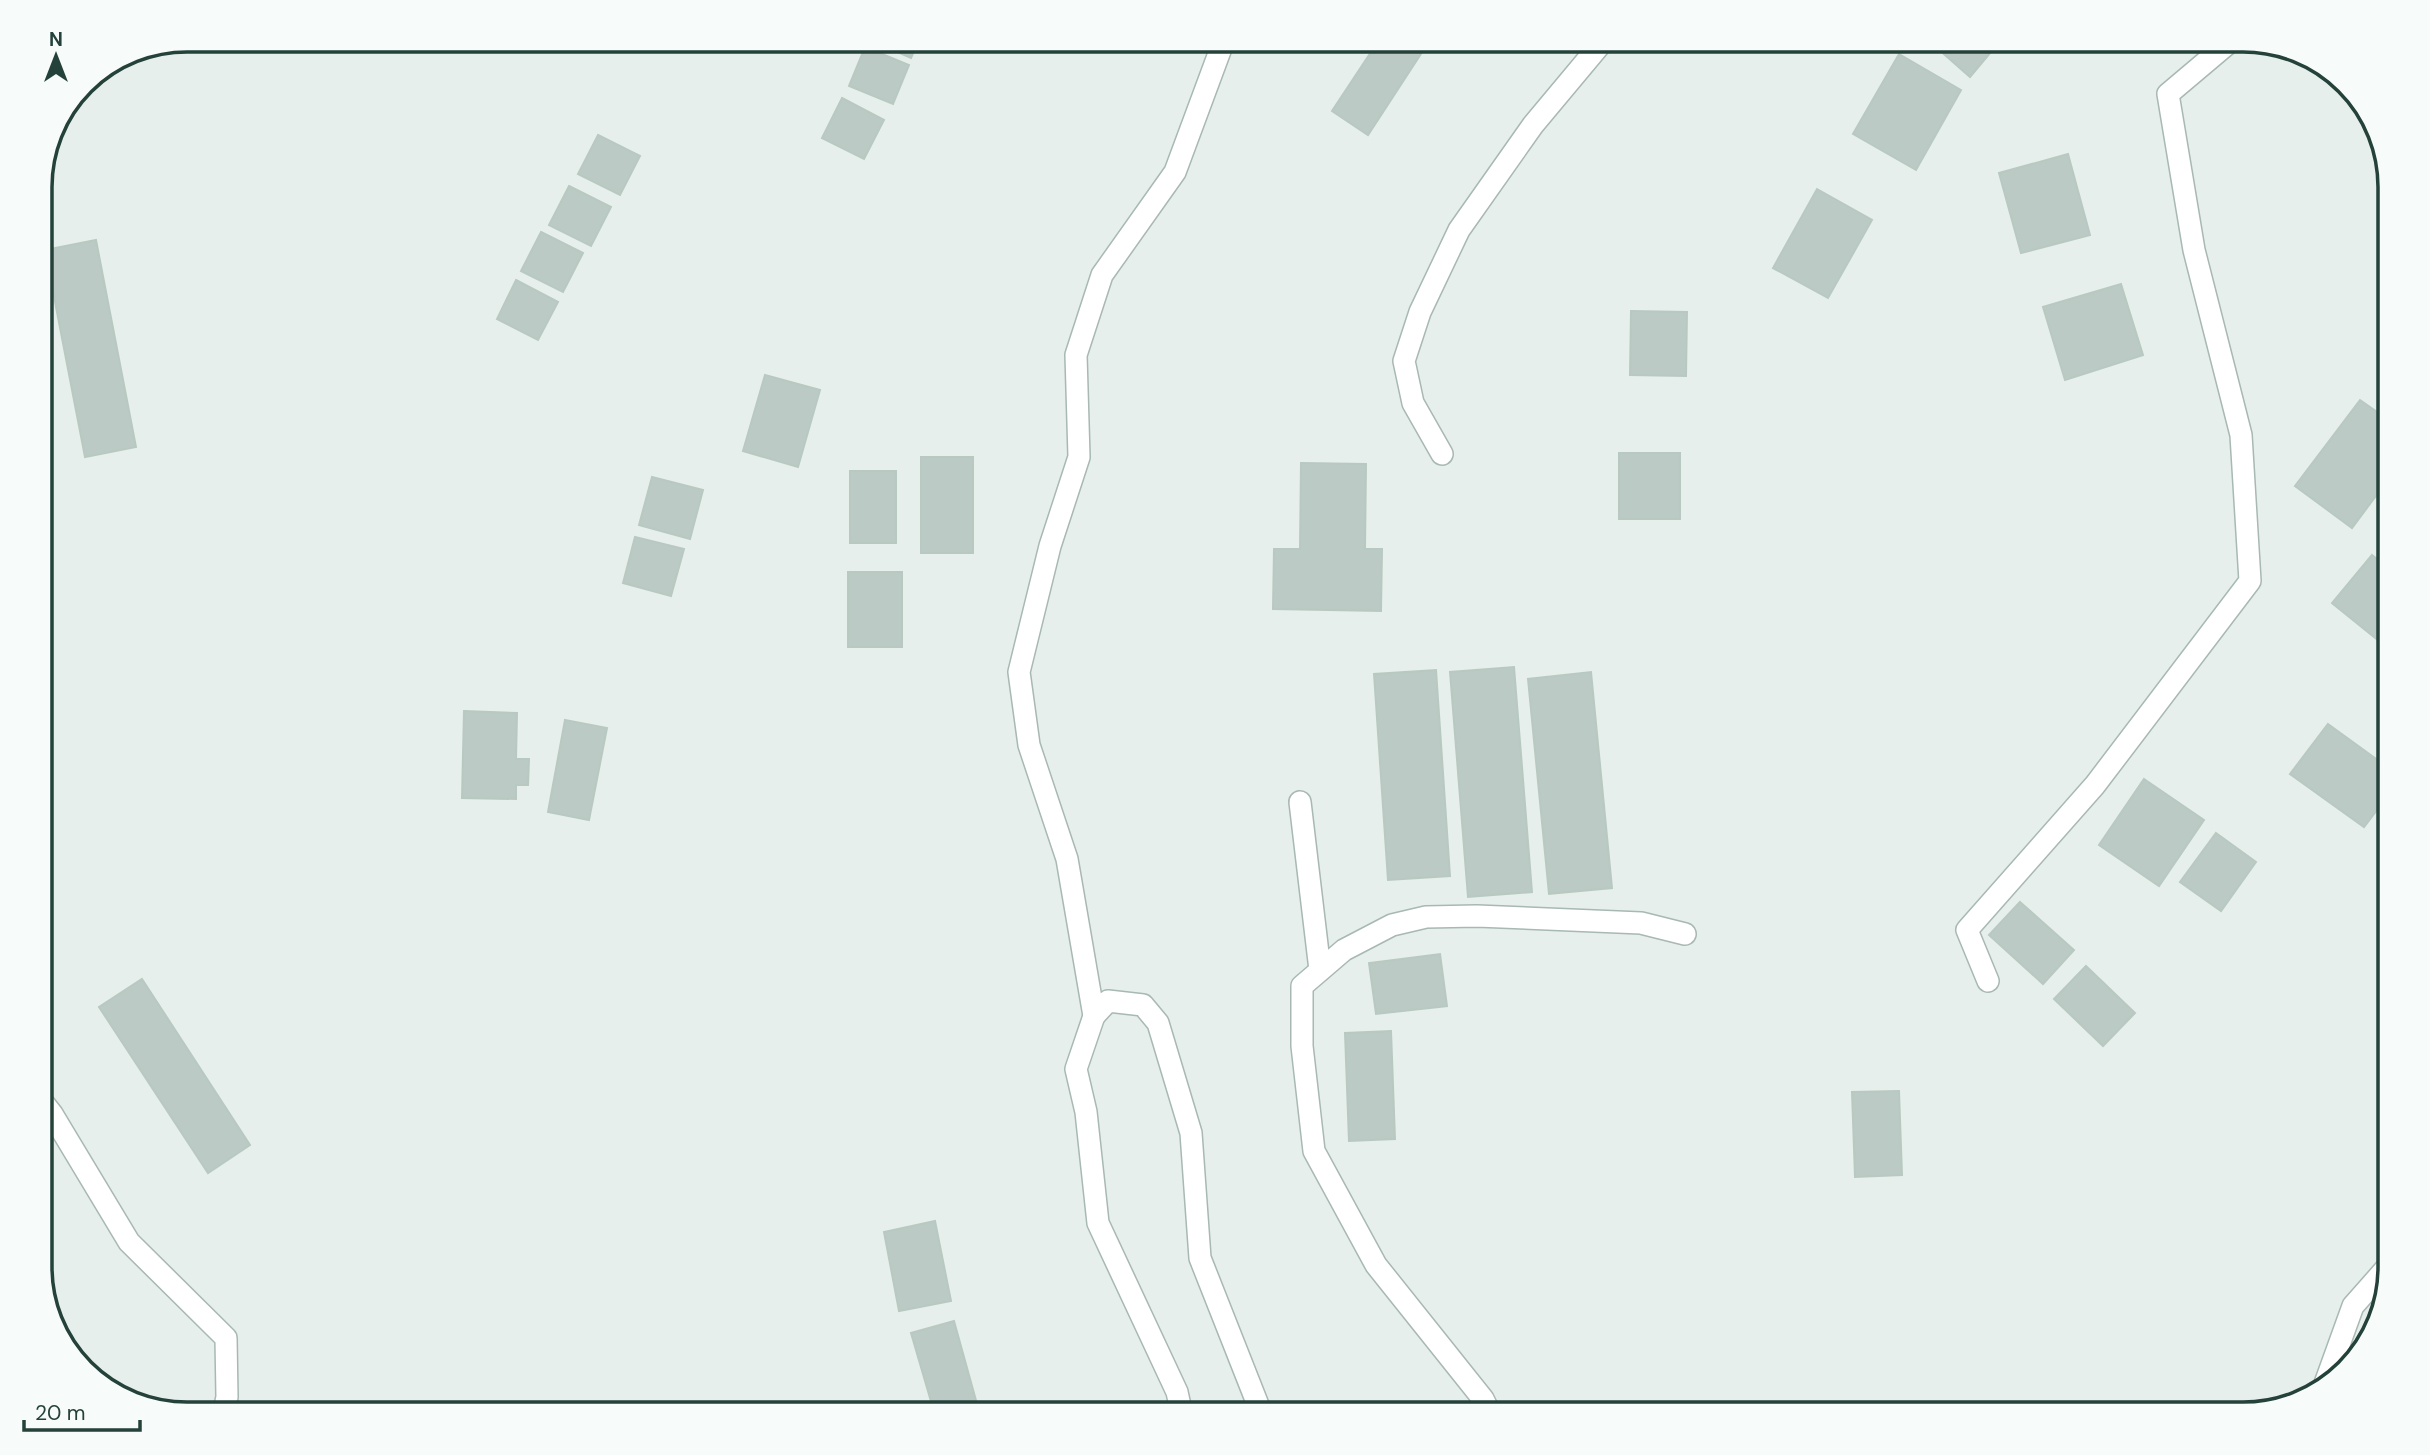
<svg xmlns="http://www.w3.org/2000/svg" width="2430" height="1455" font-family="'DM Sans',sans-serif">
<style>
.building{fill:#bbcac4;stroke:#b8c9c2;stroke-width:2}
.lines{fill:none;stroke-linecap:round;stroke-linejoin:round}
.minor-casing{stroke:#a8b8b2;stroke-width:24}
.minor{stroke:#fff;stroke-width:21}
.rim{fill:none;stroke:#24423a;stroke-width:3.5}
</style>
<rect width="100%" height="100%" fill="#e6efeb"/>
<!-- building -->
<g class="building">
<polygon points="870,40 919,40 911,58"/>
<polygon points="1379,40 1430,40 1368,135 1332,111"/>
<polygon points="1928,40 2001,40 1970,77"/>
<polygon points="865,47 909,65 893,104 849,86"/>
<polygon points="1899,54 1961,90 1916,170 1853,134"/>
<polygon points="842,98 884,120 864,159 822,138"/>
<polygon points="598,135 640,156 620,195 578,174"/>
<polygon points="2068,154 2090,235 2021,253 1999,173"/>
<polygon points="569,186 611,207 591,246 549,225"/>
<polygon points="1817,189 1872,220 1828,298 1773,268"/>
<polygon points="541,232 583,253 563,292 521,271"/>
<polygon points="96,240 136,447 85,457 45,250"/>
<polygon points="516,280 558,302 538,340 497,319"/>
<polygon points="2121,284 2143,355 2065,380 2043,307"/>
<polygon points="1631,311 1687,312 1686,376 1630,375"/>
<polygon points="765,375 820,390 798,467 743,451"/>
<polygon points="2360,400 2390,421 2390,477 2352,528 2295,486"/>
<rect x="1619" y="453" width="61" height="66"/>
<rect x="921" y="457" width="52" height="96"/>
<polygon points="1301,463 1366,464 1365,549 1382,549 1381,611 1273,609 1274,549 1300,549"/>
<rect x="850" y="471" width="46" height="72"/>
<polygon points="652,477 703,490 690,539 639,525"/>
<polygon points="635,537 684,549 671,596 623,583"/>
<polygon points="2372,555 2390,569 2390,650 2332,603"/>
<rect x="848" y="572" width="54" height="75"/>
<polygon points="1514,667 1532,892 1468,897 1450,672"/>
<polygon points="1436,670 1450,876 1388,880 1374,674"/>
<polygon points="1591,672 1612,888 1549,894 1528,679"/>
<polygon points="464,711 517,713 516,759 529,759 528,785 516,785 516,799 462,798"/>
<polygon points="565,720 607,728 589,820 548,812"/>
<polygon points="2328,724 2390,769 2390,793 2364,827 2290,774"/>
<polygon points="2144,779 2204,820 2159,886 2099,845"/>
<polygon points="2216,833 2256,862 2221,911 2180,882"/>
<polygon points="2020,902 2074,950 2043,984 1989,935"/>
<polygon points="1440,954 1447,1006 1376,1014 1369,963"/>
<polygon points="2086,966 2135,1013 2103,1046 2054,999"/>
<polygon points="142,979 250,1145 208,1173 99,1007"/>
<polygon points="1391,1031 1395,1139 1349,1141 1345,1033"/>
<polygon points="1899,1091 1902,1175 1855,1177 1852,1092"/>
<polygon points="935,1221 951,1301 899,1311 884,1232"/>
<polygon points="954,1321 977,1404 935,1415 911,1333"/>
</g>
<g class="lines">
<!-- minor casing -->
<g class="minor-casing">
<g id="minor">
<polyline points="1224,40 1175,172 1102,275 1076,355 1079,457 1050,546 1019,672 1029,745 1067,859 1094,1016 1108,1001 1143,1005 1158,1023 1191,1133 1200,1258 1262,1415"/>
<polyline points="1442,454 1413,403 1404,361 1420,312 1459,230 1533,125 1604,40"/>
<polyline points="1300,802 1320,970"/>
<polyline points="1988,981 1967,930 2095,785 2250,581 2241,435 2194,250 2168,94 2232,40"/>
<polyline points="1094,1016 1076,1069 1086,1112 1098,1223 1177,1392 1182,1415"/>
<polyline points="41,1100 52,1114 129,1242 226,1338 227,1397 223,1415"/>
<polyline points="2323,1389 2353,1306 2390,1264"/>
<polyline points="1491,1415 1483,1399 1376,1265 1314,1151 1302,1046 1302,986 1344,950 1392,925 1426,917 1477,916 1641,923 1685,934"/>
</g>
</g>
<!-- minor -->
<use href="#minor" class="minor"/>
</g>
<!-- crop -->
<path d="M0 0H2430V1455H0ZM187 52H2243A135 135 0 0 1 2378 187V1267A135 135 0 0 1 2243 1402H187A135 135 0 0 1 52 1267V187A135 135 0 0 1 187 52Z" fill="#f7fbf9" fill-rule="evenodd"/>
<path class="rim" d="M187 52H2243A135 135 0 0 1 2378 187V1267A135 135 0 0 1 2243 1402H187A135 135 0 0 1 52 1267V187A135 135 0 0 1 187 52Z"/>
<!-- north arrow -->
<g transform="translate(56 56)" stroke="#f7fbf9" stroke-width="5" paint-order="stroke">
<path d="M0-5L12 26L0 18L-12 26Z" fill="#24423a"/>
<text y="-10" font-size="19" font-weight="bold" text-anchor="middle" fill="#24423a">N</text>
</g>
<!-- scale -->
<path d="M24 1420v10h116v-10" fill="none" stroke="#24423a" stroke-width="3.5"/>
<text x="35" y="1420" font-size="21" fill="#24423a" stroke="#f7fbf9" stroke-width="5" paint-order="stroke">20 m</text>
</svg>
